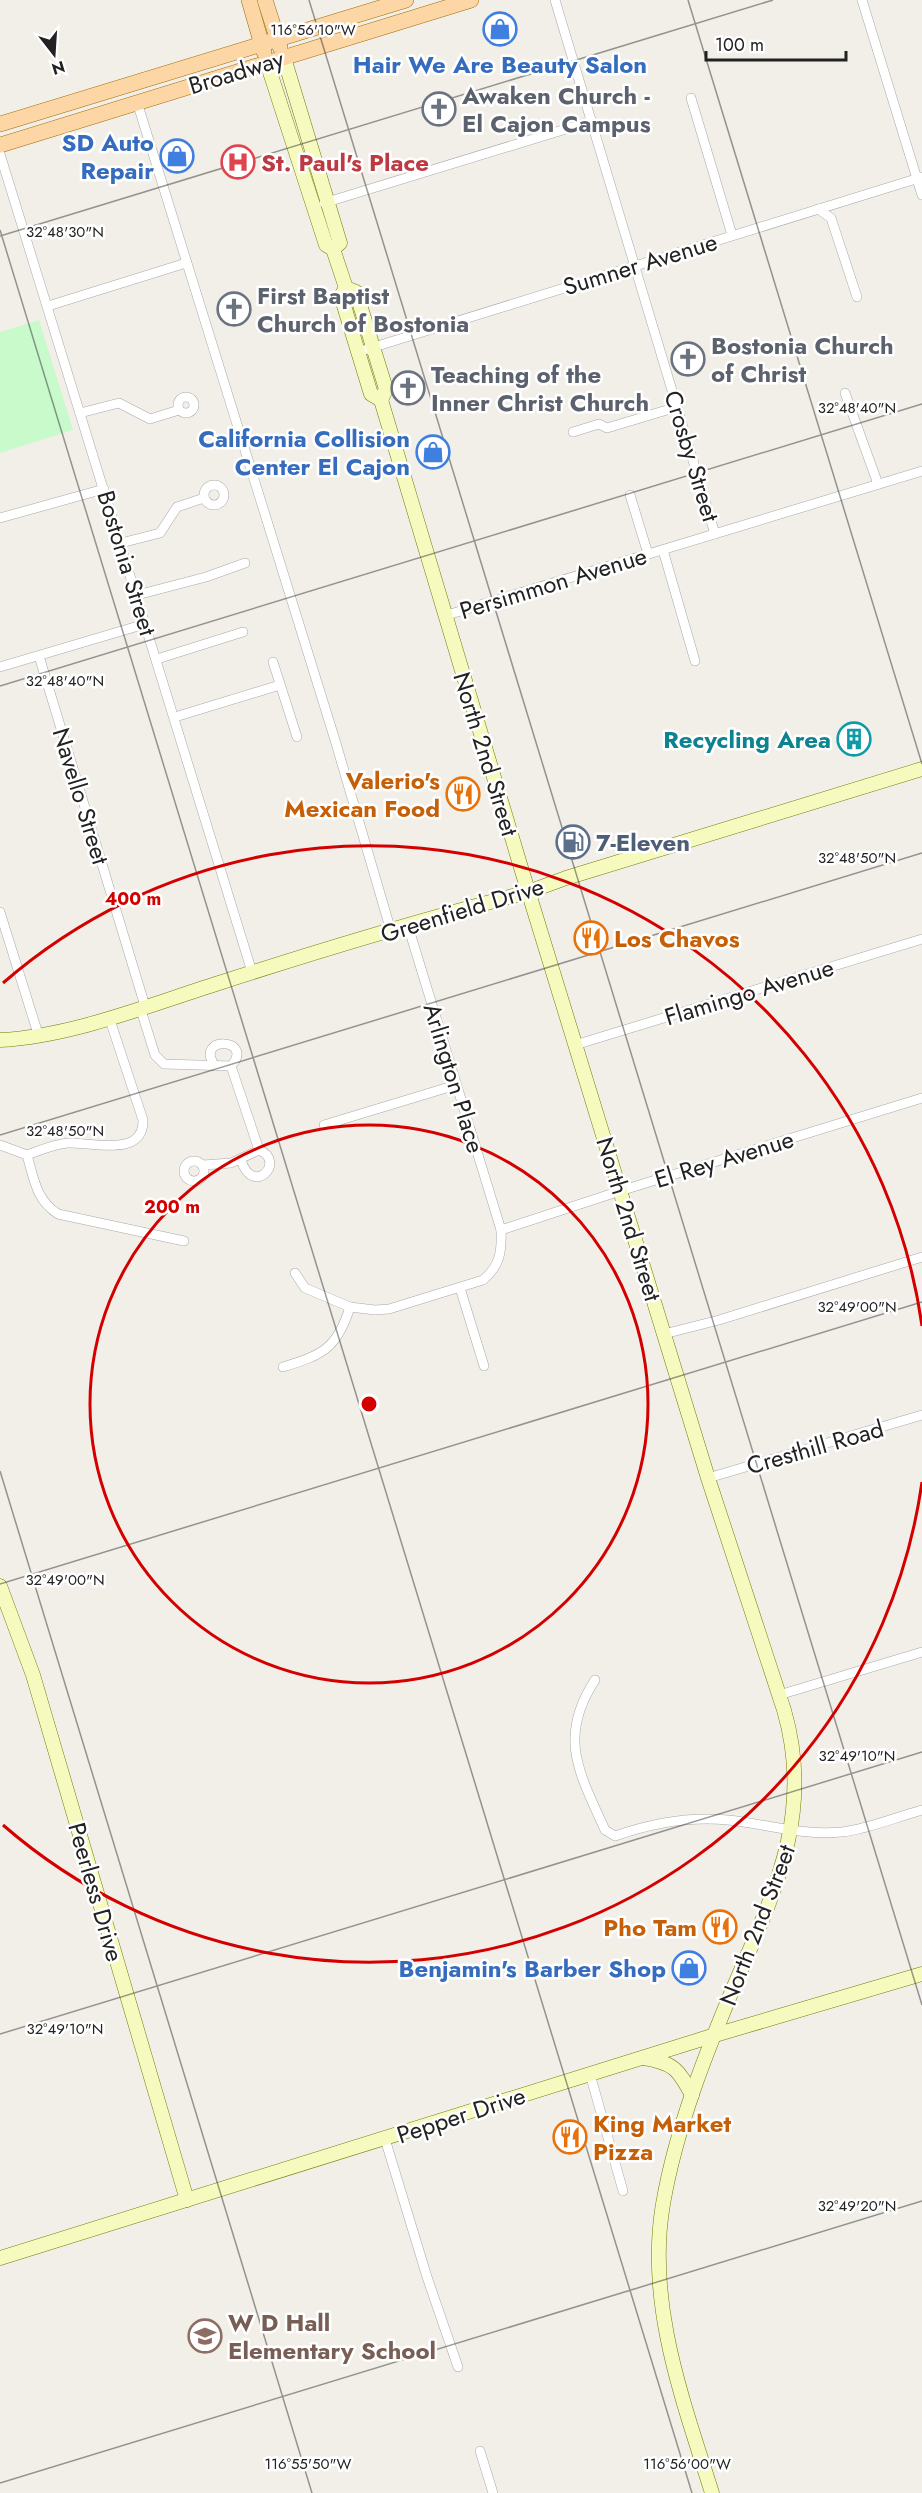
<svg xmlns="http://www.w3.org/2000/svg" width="922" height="2493" font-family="Jost,sans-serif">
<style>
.park{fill:#c8facc}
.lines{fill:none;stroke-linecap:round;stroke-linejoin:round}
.street-casing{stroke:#a9a9a9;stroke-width:10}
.secondary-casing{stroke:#707d05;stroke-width:15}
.primary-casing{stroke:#a06b00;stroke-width:16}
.street{stroke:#fff;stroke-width:9}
.secondary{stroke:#f7fabf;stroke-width:14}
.primary{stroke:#fcd6a4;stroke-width:15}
.ticks{fill:none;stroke:#222;stroke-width:1.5;stroke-opacity:0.45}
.ring{fill:none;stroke:#d40000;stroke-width:3}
.labels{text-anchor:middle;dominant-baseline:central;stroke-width:5;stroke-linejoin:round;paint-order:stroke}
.shop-label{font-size:24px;font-weight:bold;fill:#366cbe;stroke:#fff;text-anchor:end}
.street-label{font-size:24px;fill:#222;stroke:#fff}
.worship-label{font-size:24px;font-weight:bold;fill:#5b616d;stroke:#fff;text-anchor:start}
.health-label{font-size:24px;font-weight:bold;fill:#be3a42;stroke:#fff;text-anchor:start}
.culture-label{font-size:24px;font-weight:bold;fill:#0d838f;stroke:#fff;text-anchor:end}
.food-label{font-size:24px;font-weight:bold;fill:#c56008;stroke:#fff;text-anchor:end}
.service-label{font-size:24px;font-weight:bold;fill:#4e5e75;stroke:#fff;text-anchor:start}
.education-label{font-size:24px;font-weight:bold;fill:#785e54;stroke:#fff;text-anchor:start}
.ticks-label{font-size:15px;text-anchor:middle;fill:#222;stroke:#fff;stroke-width:5;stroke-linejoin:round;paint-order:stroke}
.centre{fill:#d40000;stroke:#fff;stroke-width:3}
.ring-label{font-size:18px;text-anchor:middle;font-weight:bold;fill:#d40000;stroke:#fff;stroke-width:5;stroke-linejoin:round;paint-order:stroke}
</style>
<rect width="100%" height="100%" fill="#f2efe9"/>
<!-- park -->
<polygon class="park" points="39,320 73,430 0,453 0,332"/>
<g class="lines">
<!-- street casing -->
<g class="street-casing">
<g id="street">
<polyline points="555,0 715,534"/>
<polyline points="862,0 922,195"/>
<polyline points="691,98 732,235"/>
<polyline points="137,102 335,740 391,931"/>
<polyline points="0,154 252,972"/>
<polyline points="324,203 592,121"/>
<polyline points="818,209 831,218 857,297"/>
<polyline points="48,306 186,263"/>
<polyline points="358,352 922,177"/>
<polyline points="845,393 878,484"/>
<circle cx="186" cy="405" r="8"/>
<polyline points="80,413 119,403 150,419 179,410"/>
<polyline points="573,432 599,424 607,428 677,407"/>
<circle cx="214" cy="495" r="10"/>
<polyline points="630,495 648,554"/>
<polyline points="0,518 104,489"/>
<polyline points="121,543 160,533 177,507 204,498"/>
<polyline points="663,550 695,661"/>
<polyline points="137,595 206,577 245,563"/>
<polyline points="444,616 922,471"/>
<polyline points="39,656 145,1006"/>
<polyline points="157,659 243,632"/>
<polyline points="273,662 297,737"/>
<polyline points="0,667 145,624"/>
<polyline points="175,717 280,685"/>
<polyline points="0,912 39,1037"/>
<polyline points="140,1007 155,1055 164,1064 231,1066 259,1150 231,1163 203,1165"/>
<polyline points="575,1045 922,939"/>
<path d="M 215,1066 C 193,1035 256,1038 231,1066"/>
<polyline points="324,1125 456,1085"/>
<path d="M 0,1145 L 27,1155 C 34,1179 36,1200 58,1214 L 184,1241"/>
<path d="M 27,1155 C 41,1150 54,1144 68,1143 C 92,1142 144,1158 143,1120 L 109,1017"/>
<path d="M 241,1160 C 253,1198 287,1161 259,1150"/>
<circle cx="194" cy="1171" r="10"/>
<polyline points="501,1230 620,1191 922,1098"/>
<path d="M 295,1273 L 305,1288 L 350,1307 L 375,1310 L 389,1309 L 483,1280 C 500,1266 502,1251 501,1230 L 408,926"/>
<polyline points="460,1288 484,1366"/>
<polyline points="664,1334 719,1320 922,1257"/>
<path d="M 283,1367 C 322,1355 337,1349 350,1307"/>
<polyline points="708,1478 922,1415"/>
<path d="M 595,1680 C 557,1738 580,1774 605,1830 L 615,1836 C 652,1823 689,1816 728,1820 C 766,1824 803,1836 842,1832 C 869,1829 896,1817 922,1810"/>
<polyline points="779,1695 922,1652"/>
<polyline points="590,2074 623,2191"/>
<polyline points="385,2139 427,2277 458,2367"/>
<polyline points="480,2451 493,2493"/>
</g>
</g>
<!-- secondary casing -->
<g class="secondary-casing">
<g id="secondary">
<polyline points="284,58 340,243 333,249"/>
<polyline points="267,63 326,245 333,249 346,288 356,292 386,389 381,400"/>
<path d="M 346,288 L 341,296 L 371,394 L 381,400 L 522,871 L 708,1478 L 784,1710 C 814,1813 775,1891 735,1984 C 705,2055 676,2129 663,2204 C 646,2304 683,2400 712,2493"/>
<path d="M 0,1040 C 73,1036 149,1005 219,983 C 321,950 424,919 528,892 L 566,878 L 922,769"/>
<polyline points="0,1586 33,1675 187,2200"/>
<path d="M 644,2058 C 674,2063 678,2069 692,2095"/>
<polyline points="0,2258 715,2035 922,1974"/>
</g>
</g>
<!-- primary casing -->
<g class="primary-casing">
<g id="primary">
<polyline points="249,0 264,52"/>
<polyline points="265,0 280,47"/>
<polyline points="0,124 406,0"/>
<polyline points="0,145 471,0"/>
</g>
</g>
<!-- street -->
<use href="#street" class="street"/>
<!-- secondary -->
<use href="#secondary" class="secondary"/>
<!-- primary -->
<use href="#primary" class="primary"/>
</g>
<!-- ticks -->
<path class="ticks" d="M 309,0 L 922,2005M 688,0 L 922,764M 0,230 L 692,2493M 0,236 L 773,0M 0,686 L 922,404M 0,1135 L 922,853M 0,1471 L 312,2493M 0,1584 L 922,1302M 0,2034 L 922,1752M 0,2483 L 922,2201"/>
<!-- distance rings -->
<g class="ring">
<circle cx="369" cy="1404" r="279"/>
<path d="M922 1482A558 558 0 0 1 3 1825M3 983A558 558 0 0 1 922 1326"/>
</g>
<!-- icons -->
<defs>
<g id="shop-ring" transform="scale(1.725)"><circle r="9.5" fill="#fff" stroke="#3f7fe0" stroke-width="1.5"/><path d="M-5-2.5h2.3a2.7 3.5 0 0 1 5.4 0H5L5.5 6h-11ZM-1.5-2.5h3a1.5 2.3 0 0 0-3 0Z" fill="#3f7fe0"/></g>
<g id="church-ring" transform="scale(1.725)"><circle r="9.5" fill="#fff" stroke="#6b7280" stroke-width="1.5"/><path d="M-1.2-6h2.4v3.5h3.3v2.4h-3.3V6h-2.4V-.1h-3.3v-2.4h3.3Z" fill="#6b7280"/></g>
<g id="hospital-ring" transform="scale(1.725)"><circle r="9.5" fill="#fff" stroke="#e0444e" stroke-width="1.5"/><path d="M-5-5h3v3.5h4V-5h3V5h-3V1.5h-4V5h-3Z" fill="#e0444e"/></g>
<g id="building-ring" transform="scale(1.725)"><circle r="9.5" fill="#fff" stroke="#0f9aa8" stroke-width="1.5"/><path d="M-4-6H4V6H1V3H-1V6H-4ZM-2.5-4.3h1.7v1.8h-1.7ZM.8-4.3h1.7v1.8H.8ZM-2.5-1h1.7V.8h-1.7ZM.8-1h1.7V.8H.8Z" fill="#0f9aa8"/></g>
<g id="restaurant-ring" transform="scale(1.725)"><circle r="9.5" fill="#fff" stroke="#e8710a" stroke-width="1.5"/><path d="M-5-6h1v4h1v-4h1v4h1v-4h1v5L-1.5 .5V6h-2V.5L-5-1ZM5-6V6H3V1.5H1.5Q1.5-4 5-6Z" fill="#e8710a"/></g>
<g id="fuel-ring" transform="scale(1.725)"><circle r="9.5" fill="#fff" stroke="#5c6f8a" stroke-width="1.5"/><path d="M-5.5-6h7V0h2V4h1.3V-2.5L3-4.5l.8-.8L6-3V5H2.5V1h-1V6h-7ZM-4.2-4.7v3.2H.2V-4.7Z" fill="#5c6f8a"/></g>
<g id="school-ring" transform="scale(1.725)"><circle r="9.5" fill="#fff" stroke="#8d6e63" stroke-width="1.5"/><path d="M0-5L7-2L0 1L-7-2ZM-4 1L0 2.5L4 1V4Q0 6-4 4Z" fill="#8d6e63"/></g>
</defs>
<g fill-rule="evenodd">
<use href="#shop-ring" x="500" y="29"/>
<use href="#church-ring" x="439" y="109"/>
<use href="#shop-ring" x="177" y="156"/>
<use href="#hospital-ring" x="238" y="162"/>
<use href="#church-ring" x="234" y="309"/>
<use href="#church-ring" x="688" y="359"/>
<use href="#church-ring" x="408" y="388"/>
<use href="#shop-ring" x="433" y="452"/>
<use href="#building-ring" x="854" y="739"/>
<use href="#restaurant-ring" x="463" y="794"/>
<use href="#fuel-ring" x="573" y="842"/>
<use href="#restaurant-ring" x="591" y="938"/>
<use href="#restaurant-ring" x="720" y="1927"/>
<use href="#shop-ring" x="689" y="1968"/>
<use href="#restaurant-ring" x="570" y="2137"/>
<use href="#school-ring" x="205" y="2336"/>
</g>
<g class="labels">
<!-- shop labels -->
<g class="shop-label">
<text x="500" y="64" text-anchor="middle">Hair We Are Beauty Salon</text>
<text x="154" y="142">SD Auto<tspan x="154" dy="28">Repair</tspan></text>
<text x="410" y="438">California Collision<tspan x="410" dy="28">Center El Cajon</tspan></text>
<text x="666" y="1968">Benjamin's Barber Shop</text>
</g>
<!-- street labels -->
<g class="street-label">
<text transform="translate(236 72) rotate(-17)">Broadway</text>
<text transform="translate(640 264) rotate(-17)">Sumner Avenue</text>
<text transform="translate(692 456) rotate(73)">Crosby Street</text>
<text transform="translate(127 563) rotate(73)">Bostonia Street</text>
<text transform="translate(553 583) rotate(-17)">Persimmon Avenue</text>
<text transform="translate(486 754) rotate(73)">North 2nd Street</text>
<text transform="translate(81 796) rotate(73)">Navello Street</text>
<text transform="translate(462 910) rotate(-17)">Greenfield Drive</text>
<text transform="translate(749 992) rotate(-17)">Flamingo Avenue</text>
<text transform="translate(454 1078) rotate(73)">Arlington Place</text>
<text transform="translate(724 1159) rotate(-17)">El Rey Avenue</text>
<text transform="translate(629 1219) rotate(73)">North 2nd Street</text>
<text transform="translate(815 1447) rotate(-16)">Cresthill Road</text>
<text transform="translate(96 1892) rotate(74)">Peerless Drive</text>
<text transform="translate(757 1925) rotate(-69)">North 2nd Street</text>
<text transform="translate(461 2115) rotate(-18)">Pepper Drive</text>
</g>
<!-- worship labels -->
<g class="worship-label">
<text x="462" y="95">Awaken Church -<tspan x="462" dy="28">El Cajon Campus</tspan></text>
<text x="257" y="295">First Baptist<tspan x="257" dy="28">Church of Bostonia</tspan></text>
<text x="711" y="345">Bostonia Church<tspan x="711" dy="28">of Christ</tspan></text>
<text x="431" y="374">Teaching of the<tspan x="431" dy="28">Inner Christ Church</tspan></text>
</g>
<!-- health labels -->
<g class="health-label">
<text x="261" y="162">St. Paul's Place</text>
</g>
<!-- culture labels -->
<g class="culture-label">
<text x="831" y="739">Recycling Area</text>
</g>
<!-- food labels -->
<g class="food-label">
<text x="440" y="780">Valerio's<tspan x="440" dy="28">Mexican Food</tspan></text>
<text x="614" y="938" text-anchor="start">Los Chavos</text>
<text x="697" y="1927">Pho Tam</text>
<text x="593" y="2123" text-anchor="start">King Market<tspan x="593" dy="28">Pizza</tspan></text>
</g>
<!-- service labels -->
<g class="service-label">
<text x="596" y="842">7-Eleven</text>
</g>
<!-- education labels -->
<g class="education-label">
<text x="228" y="2322">W D Hall<tspan x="228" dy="28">Elementary School</tspan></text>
</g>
</g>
<g class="ticks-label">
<text x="313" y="35">116°56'10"W</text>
<text x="65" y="237">32°48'30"N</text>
<text x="857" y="413">32°48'40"N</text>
<text x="65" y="686">32°48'40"N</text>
<text x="857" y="863">32°48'50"N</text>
<text x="65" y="1136">32°48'50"N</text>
<text x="857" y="1312">32°49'00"N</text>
<text x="65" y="1585">32°49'00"N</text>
<text x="857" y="1761">32°49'10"N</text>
<text x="65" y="2034">32°49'10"N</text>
<text x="857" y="2211">32°49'20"N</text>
<text x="308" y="2469">116°55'50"W</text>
<text x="687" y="2469">116°56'00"W</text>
</g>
<circle cx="369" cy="1404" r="9" class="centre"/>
<g class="ring-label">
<text x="133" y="905">400 m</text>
<text x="172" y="1213">200 m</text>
</g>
<!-- north arrow -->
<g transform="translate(54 54) rotate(163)" stroke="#ffffff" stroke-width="4.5" paint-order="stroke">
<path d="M0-4.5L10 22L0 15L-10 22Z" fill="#222222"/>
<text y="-9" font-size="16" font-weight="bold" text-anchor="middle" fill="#222222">N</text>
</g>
<!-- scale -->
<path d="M706 51v9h140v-9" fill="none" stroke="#222222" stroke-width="3"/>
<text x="715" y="51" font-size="18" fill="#222222" stroke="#ffffff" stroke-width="4.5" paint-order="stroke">100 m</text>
</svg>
